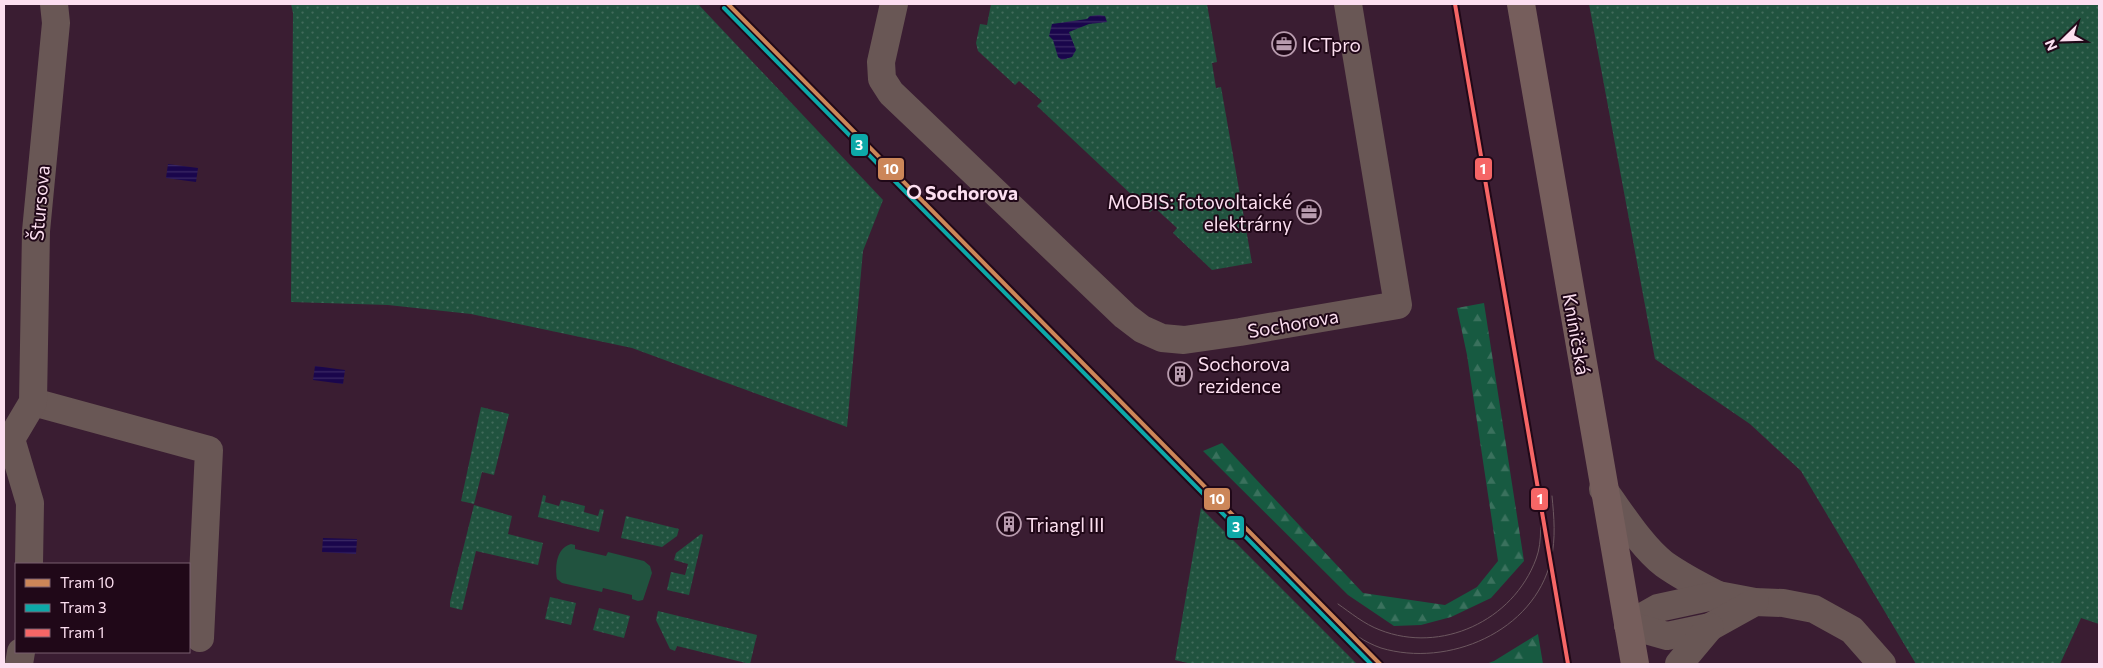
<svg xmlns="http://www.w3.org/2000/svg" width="2103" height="668" font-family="Commissioner,sans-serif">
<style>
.grass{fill:#21533f}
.forest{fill:url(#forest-firs)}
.park{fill:url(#park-dots)}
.water{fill:url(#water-rules)}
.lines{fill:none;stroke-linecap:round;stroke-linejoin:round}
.minor{stroke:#695755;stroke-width:28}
.major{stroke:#765e5c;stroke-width:28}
.tram{stroke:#6c575f;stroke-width:1}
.tram-1-casing{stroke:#200818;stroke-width:8}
.tram-2-casing{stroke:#200818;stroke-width:8}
.tram-3-casing{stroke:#200818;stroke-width:8}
.tram-1{stroke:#cc8658;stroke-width:4}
.tram-2{stroke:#0da8a8;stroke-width:4}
.tram-3{stroke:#f66666;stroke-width:4}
.stop-dot{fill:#200818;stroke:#fcdff0;stroke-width:2.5}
.labels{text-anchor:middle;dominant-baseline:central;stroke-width:4;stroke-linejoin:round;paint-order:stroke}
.poi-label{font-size:19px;fill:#fcdff0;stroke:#200818;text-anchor:start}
.stop-label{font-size:19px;font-weight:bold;fill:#fcdff0;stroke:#200818;text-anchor:start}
.street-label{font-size:19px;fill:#fcdff0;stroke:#200818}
.line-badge{stroke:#200818;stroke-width:2}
.badge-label{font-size:14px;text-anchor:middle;font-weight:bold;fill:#fff}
</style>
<defs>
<pattern id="forest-firs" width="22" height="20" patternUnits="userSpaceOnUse" patternTransform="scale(1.25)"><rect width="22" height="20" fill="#175a41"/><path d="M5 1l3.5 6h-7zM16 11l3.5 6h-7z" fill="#3a715d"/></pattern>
<pattern id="park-dots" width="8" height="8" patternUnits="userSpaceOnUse" patternTransform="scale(1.25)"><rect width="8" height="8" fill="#21533f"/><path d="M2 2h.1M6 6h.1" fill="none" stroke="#426b5b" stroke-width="1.8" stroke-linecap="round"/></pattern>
<pattern id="water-rules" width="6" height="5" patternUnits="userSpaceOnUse" patternTransform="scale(1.25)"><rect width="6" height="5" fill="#1a064c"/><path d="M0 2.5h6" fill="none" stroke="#3c2a66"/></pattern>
</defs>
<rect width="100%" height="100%" fill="#3a1d32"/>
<!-- grass -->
<path class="grass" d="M 571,544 L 575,545 L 575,549 L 606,556 L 608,552 L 644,561 L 650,566 L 652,573 L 643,600 L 638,601 L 632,599 L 632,595 L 603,588 L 602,592 L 562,583 L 557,579 C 555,567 556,548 571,544 Z"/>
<!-- forest -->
<g class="forest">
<polygon points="1484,303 1524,561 1491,598 1451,617 1421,625 1394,626 1348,595 1203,451 1222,443 1363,593 1445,605 1477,587 1498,561 1467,355 1457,308"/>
<polygon points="1538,634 1543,664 1486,664 1494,661"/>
</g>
<!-- park -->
<g class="park">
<polygon points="291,4 698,4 883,200 863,251 847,427 632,348 471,314 388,305 291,302 293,13"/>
<polygon points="991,4 1207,4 1217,62 1212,63 1216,88 1221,87 1252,263 1212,270 1173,233 1177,228 1155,208 1150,212 1037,106 1042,101 1019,81 1015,85 978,51 976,43 980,24 987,25"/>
<polygon points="1589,4 2099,4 2099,624 2081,618 2060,664 1916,664 1801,471 1750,424 1655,359"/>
<polygon points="481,407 509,414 494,475 482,472 474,504 461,501"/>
<polygon points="543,495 546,496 545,502 559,506 561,500 585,506 584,512 598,516 600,509 604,510 599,532 538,517"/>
<polygon points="474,505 512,516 508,534 543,543 538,565 476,551 462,610 450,607 450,602"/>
<polygon points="1201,508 1357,664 1192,664 1175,660"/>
<polygon points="626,516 679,529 677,536 662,547 621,538"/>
<polygon points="701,534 703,535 689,595 667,590 671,572 685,575 688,564 674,560 676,553"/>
<polygon points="550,597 576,603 571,625 545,619"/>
<polygon points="599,608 630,616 624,638 593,630"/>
<polygon points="658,611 757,635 750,664 677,646 675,651 670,649 656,620"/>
</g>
<!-- water -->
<g class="water">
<polygon points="1099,15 1105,16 1107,22 1089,24 1069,32 1076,50 1072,57 1062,60 1058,57 1053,40 1049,36 1052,24 1087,19 1090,16"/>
<polygon points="168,164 198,168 196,182 166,178"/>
<polygon points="315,366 345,370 343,384 313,380"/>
<polygon points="323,538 357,539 356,554 322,552"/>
</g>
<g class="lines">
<!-- minor -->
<g class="minor">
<polyline points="894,4 881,62 882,79 891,93 1125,316 1142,329 1162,338 1184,340 1240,332 1398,305 1348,4"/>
<polyline points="33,402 209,450 200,638"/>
<path d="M 1603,489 C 1621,513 1641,546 1664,564 C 1681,576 1700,586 1718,595"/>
<polyline points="29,564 30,503 11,439 33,402 36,231 56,23 54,4"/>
<polyline points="1628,625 1658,608 1718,595 1755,602 1783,603 1814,609 1852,630 1882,664"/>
<polyline points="1628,625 1667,636 1710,627 1755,602"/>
<polyline points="19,664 21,652"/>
<polyline points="1679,664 1710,627"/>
</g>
<!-- major -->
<polyline class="major" points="1521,4 1635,664"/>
<!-- tram -->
<g class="tram">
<path d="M 1338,604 C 1351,613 1364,624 1380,630 C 1441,654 1513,621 1536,559 C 1543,541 1540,518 1540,499"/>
<path d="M 1339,622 C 1352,633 1364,642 1381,648 C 1448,668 1534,632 1551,560 C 1556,538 1554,517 1552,496"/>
</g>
<!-- tram-1 casing -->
<g class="tram-1-casing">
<polyline id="tram-1" points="728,4 1380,664"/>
</g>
<!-- tram-2 casing -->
<g class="tram-2-casing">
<polyline id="tram-2" points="724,8 1371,664"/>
</g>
<!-- tram-3 casing -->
<g class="tram-3-casing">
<polyline id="tram-3" points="1455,4 1568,664"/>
</g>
<!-- tram-1 -->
<use href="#tram-1" class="tram-1"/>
<!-- tram-2 -->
<use href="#tram-2" class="tram-2"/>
<!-- tram-3 -->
<use href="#tram-3" class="tram-3"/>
</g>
<!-- icons -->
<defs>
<g id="office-ring" transform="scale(1.25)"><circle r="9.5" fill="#200818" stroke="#b89bae" stroke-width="1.5"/><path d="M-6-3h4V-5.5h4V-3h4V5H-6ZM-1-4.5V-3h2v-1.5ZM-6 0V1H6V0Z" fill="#b89bae"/></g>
<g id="building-ring" transform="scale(1.25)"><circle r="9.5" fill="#200818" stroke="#b89bae" stroke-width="1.5"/><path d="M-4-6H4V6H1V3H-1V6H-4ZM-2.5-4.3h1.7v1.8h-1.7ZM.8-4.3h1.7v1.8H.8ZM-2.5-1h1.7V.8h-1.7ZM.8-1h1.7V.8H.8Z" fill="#b89bae"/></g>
</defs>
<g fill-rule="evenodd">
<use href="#office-ring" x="1284" y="44"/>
<use href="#office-ring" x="1309" y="212"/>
<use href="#building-ring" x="1180" y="374"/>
<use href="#building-ring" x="1009" y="524"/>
</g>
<!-- markers -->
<circle class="stop-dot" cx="914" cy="192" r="6"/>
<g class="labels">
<!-- poi labels -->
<g class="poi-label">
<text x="1302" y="44">ICTpro</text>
<text x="1292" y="201" text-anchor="end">MOBIS: fotovoltaické<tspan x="1292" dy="22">elektrárny</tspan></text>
<text x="1198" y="363">Sochorova<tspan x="1198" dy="22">rezidence</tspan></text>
<text x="1026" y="524">Triangl III</text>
</g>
<!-- stop labels -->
<g class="stop-label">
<text x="925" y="192">Sochorova</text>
</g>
<!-- street labels -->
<g class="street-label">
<text transform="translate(39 203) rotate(-85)">Štursova</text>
<text transform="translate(1293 323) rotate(-10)">Sochorova</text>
<text transform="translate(1577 334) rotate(80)">Kníničská</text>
</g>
</g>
<g class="line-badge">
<rect x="850" y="133" width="19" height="24" rx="5" fill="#0da8a8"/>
<rect x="877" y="157" width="28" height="24" rx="5" fill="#cc8658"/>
<rect x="1474" y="157" width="19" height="24" rx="5" fill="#f66666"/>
<rect x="1203" y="487" width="28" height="24" rx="5" fill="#cc8658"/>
<rect x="1530" y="487" width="19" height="24" rx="5" fill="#f66666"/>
<rect x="1226" y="515" width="19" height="24" rx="5" fill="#0da8a8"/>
</g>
<g class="badge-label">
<text x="859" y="150">3</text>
<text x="891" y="174">10</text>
<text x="1483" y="174">1</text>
<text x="1217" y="504">10</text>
<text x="1540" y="504">1</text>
<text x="1236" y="532">3</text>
</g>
<!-- border -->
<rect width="2103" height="668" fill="none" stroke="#fcdff0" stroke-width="10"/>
<!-- legend -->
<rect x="15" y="563" width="175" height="90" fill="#200818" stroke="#785e6e"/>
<rect x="25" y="579" width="25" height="8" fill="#cc8658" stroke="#785e6e"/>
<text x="60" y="588" font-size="15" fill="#fcdff0">Tram 10</text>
<rect x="25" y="604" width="25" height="8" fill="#0da8a8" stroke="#785e6e"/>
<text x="60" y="613" font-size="15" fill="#fcdff0">Tram 3</text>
<rect x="25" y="629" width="25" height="8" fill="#f66666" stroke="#785e6e"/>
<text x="60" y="638" font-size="15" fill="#fcdff0">Tram 1</text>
<!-- north arrow -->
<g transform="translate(2063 40) rotate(247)" stroke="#200818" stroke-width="4" paint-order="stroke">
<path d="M0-4L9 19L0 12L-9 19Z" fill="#fcdff0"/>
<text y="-8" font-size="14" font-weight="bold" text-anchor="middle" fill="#fcdff0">N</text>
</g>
</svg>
